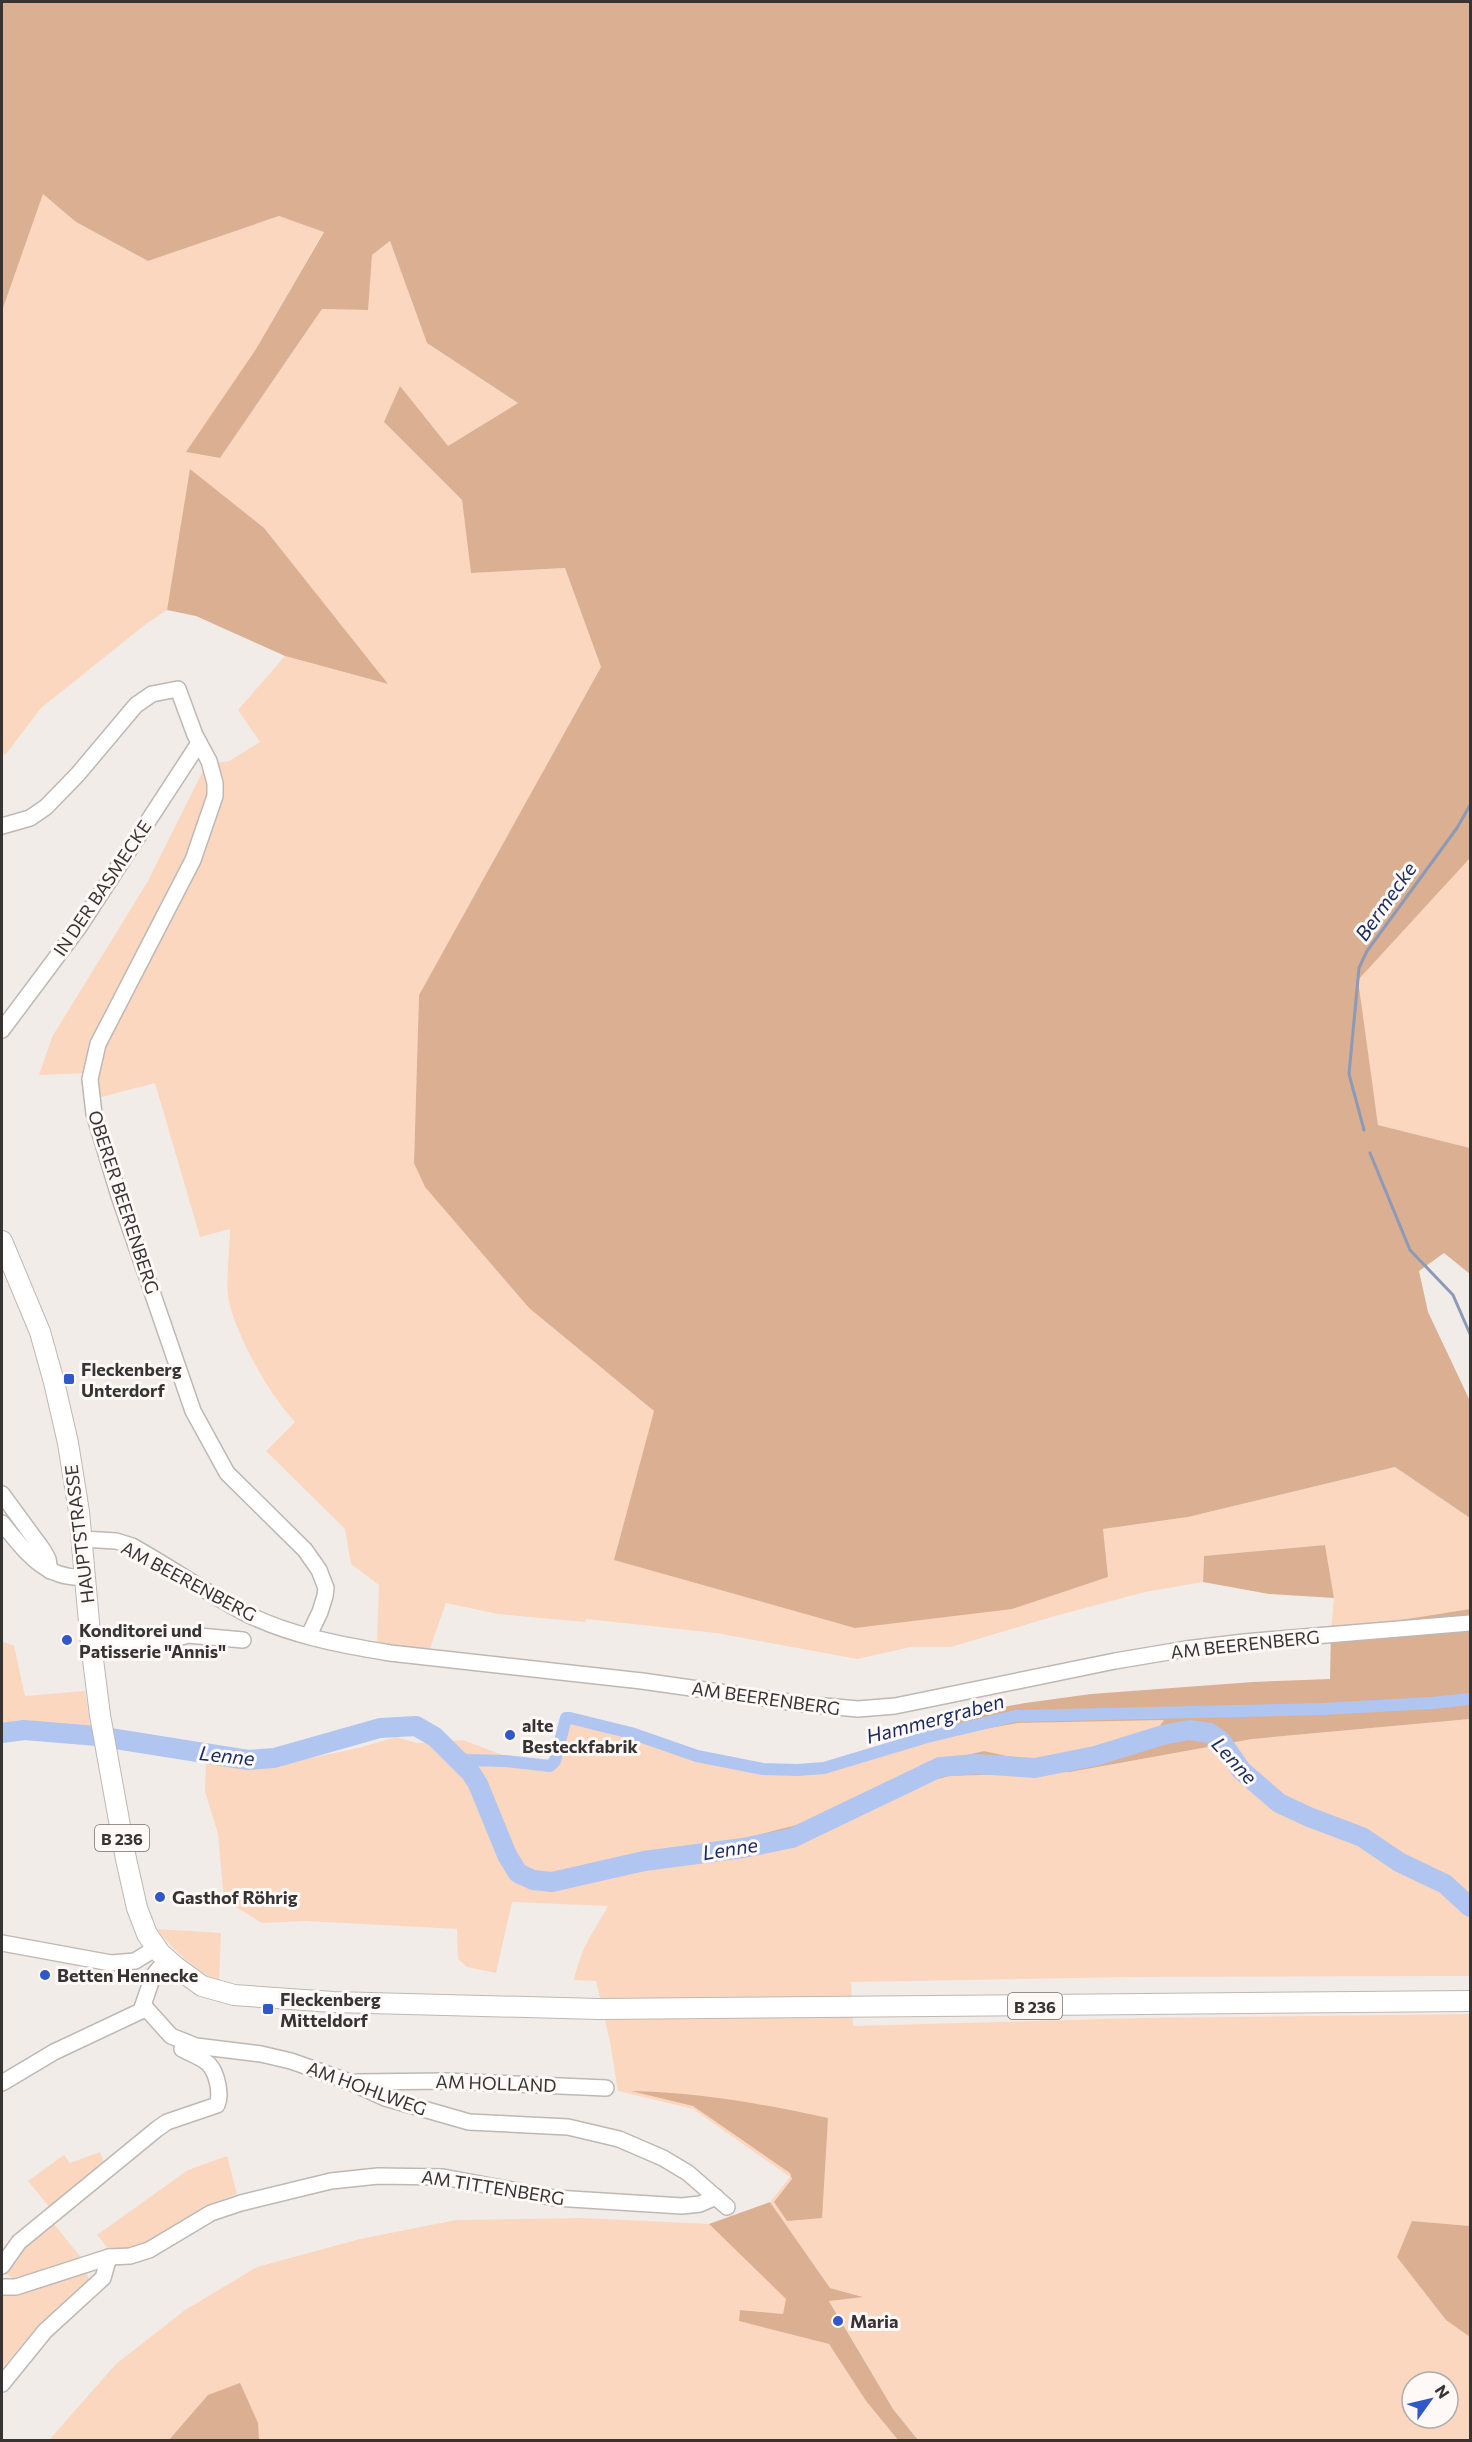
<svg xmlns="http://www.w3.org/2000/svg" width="1472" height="2442" font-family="Commissioner,sans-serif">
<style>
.green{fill:#fbd7c0;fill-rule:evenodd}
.forest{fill:#dbaf92}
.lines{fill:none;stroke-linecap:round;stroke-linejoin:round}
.stream{stroke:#8c9ab8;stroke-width:3}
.canal{stroke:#b1c5f1;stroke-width:12}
.river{stroke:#b1c5f1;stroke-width:20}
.minor-casing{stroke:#beb8b4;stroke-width:18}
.major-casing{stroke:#beb8b4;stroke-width:22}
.minor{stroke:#fff;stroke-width:15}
.major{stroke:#fff;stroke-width:20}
.poi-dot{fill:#3058c8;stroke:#fef9f6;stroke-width:2}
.labels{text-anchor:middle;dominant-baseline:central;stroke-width:6;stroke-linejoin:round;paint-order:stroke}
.shield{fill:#fef9f6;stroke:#73706e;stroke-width:1.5}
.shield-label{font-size:16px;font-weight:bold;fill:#373533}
.street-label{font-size:18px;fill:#373533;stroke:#fef9f6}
.poi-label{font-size:18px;font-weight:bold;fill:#373533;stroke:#fef9f6;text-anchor:start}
.water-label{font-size:20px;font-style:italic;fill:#182b5f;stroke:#fef9f6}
</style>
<rect width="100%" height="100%" fill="#f2ece8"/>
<!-- green -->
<g class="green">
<path d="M 43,194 L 76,222 L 148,261 L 279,216 L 324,231 L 256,349 L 187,452 L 220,458 L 322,309 L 367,310 L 372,255 L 390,241 L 427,343 L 518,403 L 448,446 L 384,422 L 462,500 L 471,573 L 565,568 L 601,667 L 419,995 L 414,1162 L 425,1187 L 529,1308 L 654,1411 L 615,1560 L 1102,1529 L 1188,1517 L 1395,1467 L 1470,1518 L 1470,1609 L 1331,1631 L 1334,1598 L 1325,1545 L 1204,1556 L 1203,1582 L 1145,1592 L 1055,1616 L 951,1647 L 911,1647 L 857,1659 L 716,1633 L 586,1619 L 585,1622 L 498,1614 L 446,1603 L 429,1651 L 377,1646 L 379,1585 L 351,1564 L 345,1529 L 266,1451 L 295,1422 C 269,1394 238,1339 229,1302 C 225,1287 230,1247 230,1229 L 200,1237 L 155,1083 L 94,1099 L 89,1073 L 39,1075 L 52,1037 L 148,881 L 206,765 L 229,761 L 260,742 L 238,710 L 285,656 L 387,684 L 191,469 L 167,610 L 146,624 L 41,708 L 6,754 L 2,755 L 2,311 Z"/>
<polygon points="1470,858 1470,1148 1378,1125 1357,980"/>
<polygon points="2,1641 14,1646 25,1696 85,1691 91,1732 27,1724 2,1727"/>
<path d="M 566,1718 L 631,1733 L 697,1756 L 763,1769 L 796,1770 L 824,1768 L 902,1744 L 1018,1723 L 1165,1719 L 1158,1730 L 1039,1763 L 984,1751 L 945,1760 L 808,1822 L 725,1843 L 630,1858 L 564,1873 L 572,1886 L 668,1866 L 715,1861 L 800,1838 L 904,1789 L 949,1776 L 1070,1772 L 1252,1739 L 1470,1719 L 1470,1976 L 1132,1977 L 851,1982 L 853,2026 L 1141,2018 L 1470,2014 L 1470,2226 L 1412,2221 L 1446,2319 L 1470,2337 L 1470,2440 L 918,2440 L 893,2409 L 829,2300 L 861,2296 L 830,2288 L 770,2202 L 790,2177 L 693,2109 L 618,2091 L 610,2042 L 596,1981 L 574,1980 C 582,1945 592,1935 608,1906 L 512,1902 L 496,1973 L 467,1967 L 458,1959 L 457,1929 L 305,1921 L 262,1923 L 224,1900 L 218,1834 L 205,1791 L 206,1764 L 291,1762 L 358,1748 L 396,1737 L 417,1743 L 463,1740 L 527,1764 L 546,1767 L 555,1761 ZM 1412,2382 L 1448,2382 L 1448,2418 L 1412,2418 Z"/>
<path d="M 157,1929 L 221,1933 L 219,1983 C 195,1968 174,1952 157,1929 Z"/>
<polygon points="100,2152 105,2165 51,2209 28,2181 64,2155 70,2163"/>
<path d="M 227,2156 L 237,2194 C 227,2198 216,2201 207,2206 C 171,2227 153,2249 110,2251 L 97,2235 L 188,2170 Z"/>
<polygon points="582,2218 709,2224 786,2299 783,2314 740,2310 739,2321 829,2344 866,2401 898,2440 49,2440 116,2364 185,2310 257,2267 360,2239 456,2220"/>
<polygon points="54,2224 83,2260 17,2281 4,2272 27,2245"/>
<polygon points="85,2270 89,2279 38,2325 2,2369 2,2296"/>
</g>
<!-- forest -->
<g class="forest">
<polygon points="2,2 1470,2 1470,858 1358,980 1378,1125 1470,1148 1470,1274 1444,1253 1419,1271 1428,1312 1470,1401 1470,1518 1395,1467 1188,1517 1103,1529 1108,1577 1012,1609 855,1628 614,1560 654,1411 529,1308 425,1187 414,1163 419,995 601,667 565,568 471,573 462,500 384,422 400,386 448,446 518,403 427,343 390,241 372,255 368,310 322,309 220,458 186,452 256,349 324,232 279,216 148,261 76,222 43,194 2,311"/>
<polygon points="190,469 264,528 388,684 285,656 196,616 167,610"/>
<polygon points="1325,1545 1334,1598 1269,1594 1203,1582 1204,1556"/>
<polygon points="1470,1609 1470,1719 1252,1739 1070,1772 949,1776 904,1789 800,1838 715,1861 668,1866 572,1886 564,1874 630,1858 725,1843 808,1822 945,1760 984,1751 1039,1763 1157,1730 1164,1720 1018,1723 902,1744 960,1715 1025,1703 1091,1694 1253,1682 1330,1679 1331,1631"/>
<path d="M 631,2091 C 698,2092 763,2104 828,2118 L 822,2218 L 787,2221 L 774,2202 L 792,2179 L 790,2173 L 693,2106 Z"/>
<polygon points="770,2202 830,2288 863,2297 829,2301 893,2409 918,2440 898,2440 866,2401 829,2344 739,2321 740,2310 783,2314 786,2299 709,2224"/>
<polygon points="1412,2221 1470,2226 1470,2337 1446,2320 1397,2257"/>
<polygon points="240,2383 258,2423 259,2440 169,2440 208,2395"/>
</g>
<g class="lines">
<!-- stream -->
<g class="stream">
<polyline points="1364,1130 1349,1074 1359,968 1367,951 1457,828 1470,805"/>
<polyline points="1370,1153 1410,1250 1453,1295 1470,1334"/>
</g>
<!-- canal -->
<polyline class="canal" points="454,1756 467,1760 505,1761 550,1766 555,1761 566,1718 570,1718 631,1733 697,1756 763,1769 797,1770 824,1768 927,1737 1015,1716 1323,1709 1431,1703 1470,1699"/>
<!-- river -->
<polyline class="river" points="2,1733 24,1730 97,1736 248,1760 274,1758 380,1728 416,1726 435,1737 471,1773 478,1784 507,1855 518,1873 533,1880 552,1882 644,1861 743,1848 792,1838 940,1767 976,1764 1035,1768 1095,1756 1163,1735 1189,1730 1210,1733 1221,1741 1241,1770 1279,1803 1309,1817 1362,1837 1399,1862 1445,1884 1470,1907"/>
<!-- minor casing -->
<g class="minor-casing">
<g id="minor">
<polyline points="2,826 30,818 46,807 78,774 136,705 152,694 178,689 195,735 209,761 215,783 215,796 193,860 98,1044 90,1079 94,1114 119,1196 193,1411 227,1473 305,1550 319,1570 326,1588 325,1596 320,1612 309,1635"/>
<polyline points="2,1030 79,927 199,743"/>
<polyline points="2,1494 43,1550 48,1559 50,1571"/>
<path d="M 2,1523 C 25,1551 45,1580 85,1577"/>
<path d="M 82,1539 L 116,1541 L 132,1546 C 170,1567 205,1592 243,1612 C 287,1635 341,1645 390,1653 L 642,1681 L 803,1704 L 858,1709 L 895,1706 L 1115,1661 L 1186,1649 L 1244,1642 L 1470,1623"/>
<polyline points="91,1644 156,1644 188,1635 243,1640"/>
<polyline points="2,1943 111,1963 135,1961 156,1948"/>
<polyline points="144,2006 171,2036 196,2046 261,2054 291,2061 350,2082 385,2098 469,2122 568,2127 619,2139 663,2158 688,2173 727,2207"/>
<polyline points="357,2082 445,2081 606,2088"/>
<polyline points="2,2083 54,2052 141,2011 153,1976 166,1960"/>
<path d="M 2,2266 L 19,2242 L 157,2129 L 167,2122 L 217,2105 C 220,2098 219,2092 218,2085 C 213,2060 203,2060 182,2049"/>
<polyline points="2,2287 16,2287 109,2257 130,2256 149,2250 211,2213 241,2203 331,2181 378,2176 443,2177 555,2198 682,2206 700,2204 716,2197"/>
<polyline points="2,2384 45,2331 103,2278 109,2257"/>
</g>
</g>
<!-- major casing -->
<g class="major-casing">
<polyline id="major" points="2,1241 40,1332 54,1382 68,1443 79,1512 91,1644 100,1715 126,1859 137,1908 147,1934 160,1953 176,1967 202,1986 234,1995 333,2002 599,2009 1470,2001"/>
</g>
<!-- minor -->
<use href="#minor" class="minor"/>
<!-- major -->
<use href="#major" class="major"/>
</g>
<!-- markers -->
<g class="poi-dot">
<rect x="63" y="1373" width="12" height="12" rx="3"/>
<circle cx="67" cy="1640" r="6"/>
<circle cx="510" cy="1735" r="6"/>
<circle cx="160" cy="1897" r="6"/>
<circle cx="45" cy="1975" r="6"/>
<rect x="262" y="2003" width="12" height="12" rx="3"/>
<circle cx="838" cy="2321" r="6"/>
</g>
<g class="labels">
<!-- shield labels -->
<g class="shield">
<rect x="95" y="1825" width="54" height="26" rx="4.5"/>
<rect x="1008" y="1993" width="54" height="26" rx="4.5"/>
</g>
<g class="shield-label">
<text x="122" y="1838">B 236</text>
<text x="1035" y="2006">B 236</text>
</g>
<!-- street labels -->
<g class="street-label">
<text transform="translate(102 888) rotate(-56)">IN DER BASMECKE</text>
<text transform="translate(124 1202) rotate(72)">OBERER BEERENBERG</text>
<text transform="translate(79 1534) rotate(-97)">HAUPTSTRASSE</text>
<text transform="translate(189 1581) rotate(28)">AM BEERENBERG</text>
<text transform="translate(1245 1644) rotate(-6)">AM BEERENBERG</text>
<text transform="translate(766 1698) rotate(8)">AM BEERENBERG</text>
<text transform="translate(496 2083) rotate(2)">AM HOLLAND</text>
<text transform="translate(367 2088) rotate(20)">AM HOHLWEG</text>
<text transform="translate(493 2187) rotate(9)">AM TITTENBERG</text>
</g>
<!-- poi labels -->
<g class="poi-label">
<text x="81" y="1369">Fleckenberg<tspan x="81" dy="21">Unterdorf</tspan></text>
<text x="79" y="1630">Konditorei und<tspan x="79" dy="21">Patisserie "Annis"</tspan></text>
<text x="522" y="1725">alte<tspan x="522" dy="21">Besteckfabrik</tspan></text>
<text x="172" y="1897">Gasthof Röhrig</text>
<text x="57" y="1975">Betten Hennecke</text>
<text x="280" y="1999">Fleckenberg<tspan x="280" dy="21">Mitteldorf</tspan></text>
<text x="850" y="2321">Maria</text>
</g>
<!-- water labels -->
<g class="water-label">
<text transform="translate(1385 901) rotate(-55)">Bermecke</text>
<text transform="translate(935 1718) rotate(-15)">Hammergraben</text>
<text transform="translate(227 1755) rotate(6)">Lenne</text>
<text transform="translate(1235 1760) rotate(47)">Lenne</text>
<text transform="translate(730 1848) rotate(-9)">Lenne</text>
</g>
</g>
<!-- border -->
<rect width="1472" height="2442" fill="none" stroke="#373533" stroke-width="6"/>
<!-- north arrow -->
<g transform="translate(1430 2400) rotate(56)"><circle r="28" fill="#fef9f6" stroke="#aeaba8" stroke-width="1.5"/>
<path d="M0-4.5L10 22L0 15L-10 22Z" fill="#3058c8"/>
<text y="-9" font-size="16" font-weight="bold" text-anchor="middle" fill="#373533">N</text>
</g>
</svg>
